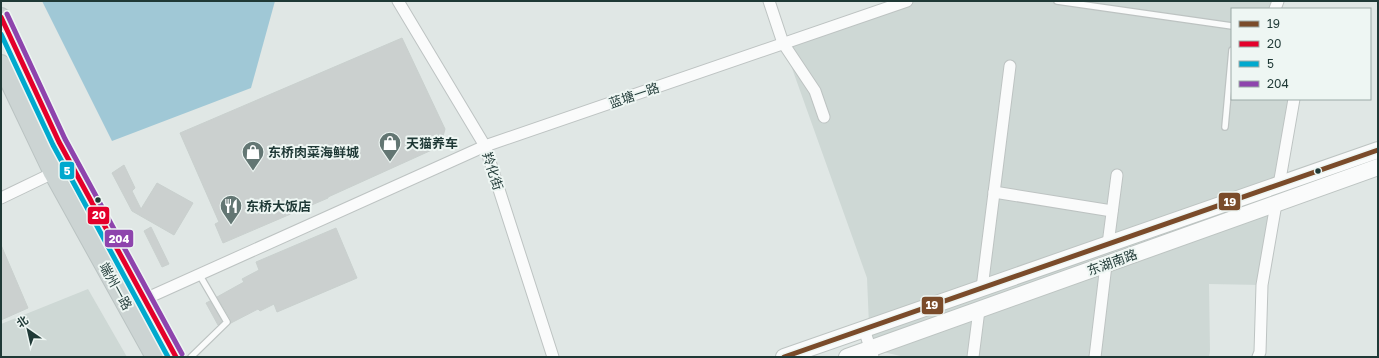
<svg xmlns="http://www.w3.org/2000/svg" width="1379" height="358" font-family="'Golos Text','Noto Sans SC',sans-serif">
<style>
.built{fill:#ced8d5}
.water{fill:#a0c8d6}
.building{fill:#cbd0cf;stroke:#c9d0ce}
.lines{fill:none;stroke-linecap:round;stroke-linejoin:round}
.lane-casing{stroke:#bdc3c2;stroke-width:8}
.street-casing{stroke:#bdc3c2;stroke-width:13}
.secondary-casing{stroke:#bdc4c2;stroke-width:18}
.primary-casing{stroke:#bac3c2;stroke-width:20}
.lane{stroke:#fafbfb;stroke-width:5.5}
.street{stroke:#fafbfb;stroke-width:11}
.secondary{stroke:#fafbfb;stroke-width:16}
.primary{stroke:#ccd4d3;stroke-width:18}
.bus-1-casing{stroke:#eef6f3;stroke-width:8}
.bus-2-casing{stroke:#eef6f3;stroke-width:8}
.bus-3-casing{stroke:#eef6f3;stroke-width:8}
.bus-4-casing{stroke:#eef6f3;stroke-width:8}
.bus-1{stroke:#7a4b2a;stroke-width:5}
.bus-2{stroke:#e4002b;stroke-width:5}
.bus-3{stroke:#00a9ce;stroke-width:5}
.bus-4{stroke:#8e44ad;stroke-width:5}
.bus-dot{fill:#1f3936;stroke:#eef6f3;stroke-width:1.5}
.labels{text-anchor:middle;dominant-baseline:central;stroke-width:4;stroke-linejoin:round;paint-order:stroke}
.street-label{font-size:13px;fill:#1f3936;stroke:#eef6f3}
.poi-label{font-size:13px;font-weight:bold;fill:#1f3936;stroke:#eef6f3;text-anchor:start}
.line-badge{stroke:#eef6f3;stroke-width:1.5}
.badge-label{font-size:11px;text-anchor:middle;font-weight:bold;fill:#fff}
</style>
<rect width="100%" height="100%" fill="#e0e7e5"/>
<!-- built -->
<g class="built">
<polygon points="907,1 1278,1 1275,9 1232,9 1232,99 1294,99 1262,285 1209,284 1210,351 1209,357 905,357 870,349 867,278 783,43"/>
<polygon points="88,289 127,357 1,357 1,324"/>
</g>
<!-- water -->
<polygon class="water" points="42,1 275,1 251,88 112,141"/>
<!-- building -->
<g class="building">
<polygon points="402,38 445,129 442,140 434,149 328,197 328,198 223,243 215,224 219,222 180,133"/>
<polygon points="124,165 135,188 132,191 141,209 157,183 193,203 174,235 132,211 112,173"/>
<polygon points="151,227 169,264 162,267 144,231"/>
<polygon points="336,228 357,278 277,312 274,304 260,311 258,309 231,323 231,320 217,297 244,282 242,279 259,270 256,262"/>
<polygon points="1,245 28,308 1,320"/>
<polygon points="210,301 222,321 218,325 206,303"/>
</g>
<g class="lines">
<!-- lane casing -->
<g class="lane-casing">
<g id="lane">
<polyline points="1057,1 1232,26"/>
<polyline points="1225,127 1232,50"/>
<polyline points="191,357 227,322 199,274"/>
</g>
</g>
<!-- street casing -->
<g class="street-casing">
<g id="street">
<polyline points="398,1 485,146 553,357"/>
<polyline points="769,1 783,43 815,91 824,117"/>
<polyline points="1275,9 1278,1"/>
<polyline points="1279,185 1294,99"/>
<polyline points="994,192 1112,211"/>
<polyline points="1,198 53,173"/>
<polyline points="1108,244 1117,175"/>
<polyline points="982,288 1010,66"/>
<polyline points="145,299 485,146 907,1"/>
<polyline points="864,329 873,357"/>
<polyline points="973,357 979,310"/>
<polyline points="1095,357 1106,265"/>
<polyline points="1258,357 1260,352 1262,285 1276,204"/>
</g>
</g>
<!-- secondary casing -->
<g class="secondary-casing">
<g id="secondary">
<polyline points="784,357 1378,150"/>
<polyline points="847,357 1378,167"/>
</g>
</g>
<!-- primary casing -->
<g class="primary-casing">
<g id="primary">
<polyline points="1,17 59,142 176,357"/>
<polyline points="1,64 53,173 155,357"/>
</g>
</g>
<!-- lane -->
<use href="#lane" class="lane"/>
<!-- street -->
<use href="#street" class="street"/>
<!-- secondary -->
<use href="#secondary" class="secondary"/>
<!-- primary -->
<use href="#primary" class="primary"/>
<!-- bus-1 casing -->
<g class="bus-1-casing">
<polyline id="bus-1" points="784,357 1378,150"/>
</g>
<!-- bus-2 casing -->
<g class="bus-2-casing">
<polyline id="bus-2" points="1,17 59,142 176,357"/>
</g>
<!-- bus-3 casing -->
<g class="bus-3-casing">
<polyline id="bus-3" points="1,34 53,145 168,357"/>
</g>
<!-- bus-4 casing -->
<g class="bus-4-casing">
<polyline id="bus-4" points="7,14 65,139 182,354"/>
</g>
<!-- bus-1 -->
<use href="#bus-1" class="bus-1"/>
<!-- bus-2 -->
<use href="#bus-2" class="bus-2"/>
<!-- bus-3 -->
<use href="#bus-3" class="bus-3"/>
<!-- bus-4 -->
<use href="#bus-4" class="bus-4"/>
</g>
<!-- icons -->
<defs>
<g id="shop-pin" transform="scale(1.15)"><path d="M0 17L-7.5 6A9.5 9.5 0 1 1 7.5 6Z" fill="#637673" stroke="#eef6f3"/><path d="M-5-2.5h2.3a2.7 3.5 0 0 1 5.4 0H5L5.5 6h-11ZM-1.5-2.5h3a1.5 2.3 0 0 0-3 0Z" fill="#fff"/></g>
<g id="restaurant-pin" transform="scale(1.15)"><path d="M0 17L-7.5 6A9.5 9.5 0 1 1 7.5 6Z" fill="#637673" stroke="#eef6f3"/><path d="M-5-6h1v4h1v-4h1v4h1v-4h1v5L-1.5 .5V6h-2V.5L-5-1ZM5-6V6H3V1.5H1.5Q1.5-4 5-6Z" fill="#fff"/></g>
</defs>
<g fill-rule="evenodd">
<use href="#shop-pin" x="390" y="143"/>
<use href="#shop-pin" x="253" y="152"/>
<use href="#restaurant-pin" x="231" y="206"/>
</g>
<!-- markers -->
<g class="bus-dot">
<circle cx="1318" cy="171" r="3.5"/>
<circle cx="98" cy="200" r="3.5"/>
</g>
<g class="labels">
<!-- street labels -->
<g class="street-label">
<text transform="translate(634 95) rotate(-19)">蓝塘一路</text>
<text transform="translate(493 171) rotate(72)">羚化街</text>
<text transform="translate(1112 262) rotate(-20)">东湖南路</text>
<text transform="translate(116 286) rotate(61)">端州一路</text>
</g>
<!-- poi labels -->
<g class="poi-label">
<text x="406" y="143">天猫养车</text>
<text x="268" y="152">东桥肉菜海鲜城</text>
<text x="246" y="206">东桥大饭店</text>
</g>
</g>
<g class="line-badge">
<rect x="59" y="161" width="16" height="19" rx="4" fill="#00a9ce"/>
<rect x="1218" y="192" width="23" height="19" rx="4" fill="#7a4b2a"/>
<rect x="87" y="206" width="23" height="19" rx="4" fill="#e4002b"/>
<rect x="104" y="229" width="30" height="19" rx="4" fill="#8e44ad"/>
<rect x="921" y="296" width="23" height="19" rx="4" fill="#7a4b2a"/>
</g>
<g class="badge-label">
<text x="67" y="175">5</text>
<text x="1230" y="206">19</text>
<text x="99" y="219">20</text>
<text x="119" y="243">204</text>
<text x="932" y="309">19</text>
</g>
<!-- border -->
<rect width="1379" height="358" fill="none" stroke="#1f3936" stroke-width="4"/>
<!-- legend -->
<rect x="1231" y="8" width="140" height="92" fill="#eef6f3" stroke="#9baaa7"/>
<rect x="1239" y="21" width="20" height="6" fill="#7a4b2a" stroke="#9baaa7"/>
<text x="1267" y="28" font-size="12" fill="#1f3936">19</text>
<rect x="1239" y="41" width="20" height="6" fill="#e4002b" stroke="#9baaa7"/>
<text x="1267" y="48" font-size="12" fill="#1f3936">20</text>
<rect x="1239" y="61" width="20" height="6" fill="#00a9ce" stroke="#9baaa7"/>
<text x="1267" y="68" font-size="12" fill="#1f3936">5</text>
<rect x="1239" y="81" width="20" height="6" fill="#8e44ad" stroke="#9baaa7"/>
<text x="1267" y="88" font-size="12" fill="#1f3936">204</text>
<!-- north arrow -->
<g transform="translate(28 330) rotate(326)" stroke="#eef6f3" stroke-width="3" paint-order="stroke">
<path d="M0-3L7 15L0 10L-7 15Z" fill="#1f3936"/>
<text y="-6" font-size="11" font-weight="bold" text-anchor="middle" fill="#1f3936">北</text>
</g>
</svg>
